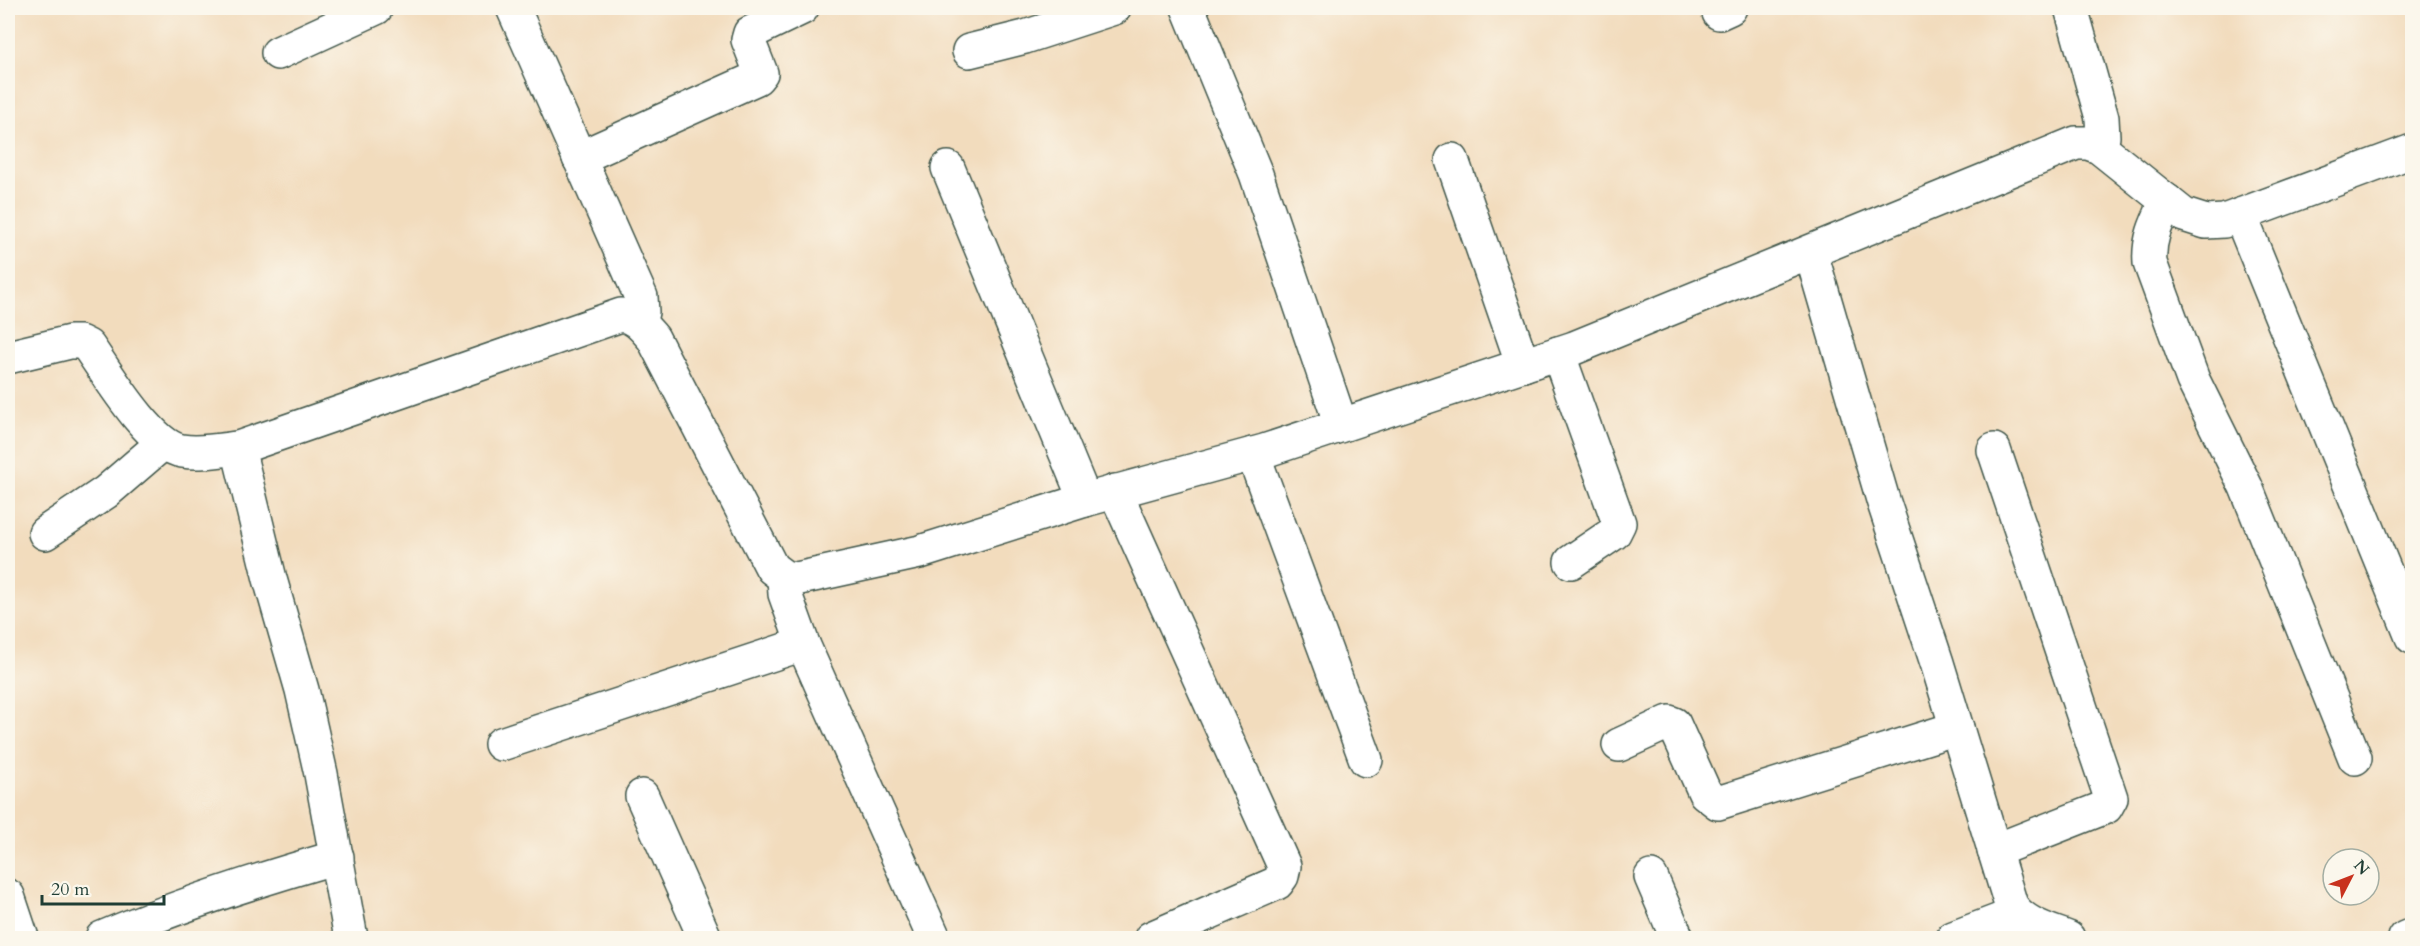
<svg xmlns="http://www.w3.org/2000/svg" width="2420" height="946" font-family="Cardo,serif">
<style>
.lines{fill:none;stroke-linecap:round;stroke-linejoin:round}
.minor-casing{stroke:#3f5549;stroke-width:36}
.minor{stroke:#fff;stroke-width:33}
</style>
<rect width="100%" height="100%" fill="#fbf7ec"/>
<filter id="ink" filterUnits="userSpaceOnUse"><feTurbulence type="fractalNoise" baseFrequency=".0167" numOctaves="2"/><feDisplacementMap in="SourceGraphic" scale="12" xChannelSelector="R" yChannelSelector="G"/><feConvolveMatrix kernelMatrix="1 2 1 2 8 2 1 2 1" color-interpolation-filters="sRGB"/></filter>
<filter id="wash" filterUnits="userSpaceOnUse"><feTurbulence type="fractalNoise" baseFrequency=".008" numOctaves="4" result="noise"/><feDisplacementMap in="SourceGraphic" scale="24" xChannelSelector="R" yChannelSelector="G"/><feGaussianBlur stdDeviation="1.35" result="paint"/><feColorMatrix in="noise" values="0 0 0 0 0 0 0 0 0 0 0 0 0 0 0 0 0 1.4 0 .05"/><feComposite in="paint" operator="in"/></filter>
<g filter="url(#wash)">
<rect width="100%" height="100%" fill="#f2dcbd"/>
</g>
<g filter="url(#ink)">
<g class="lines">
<!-- minor casing -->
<g class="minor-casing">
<g id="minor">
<polyline points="513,8 641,297 642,312 639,322"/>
<polyline points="1188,8 1256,174 1341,425"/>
<polyline points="2071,8 2102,118 2103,137 2099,147"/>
<polyline points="1719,13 1730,8"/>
<polyline points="969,51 1025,37 1114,8"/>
<polyline points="278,53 376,8"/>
<polyline points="579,158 757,78 761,73 748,40 750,33 802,8"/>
<polyline points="1452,160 1523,365"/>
<polyline points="948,168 1085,500"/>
<path d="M 2167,201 C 2157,222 2148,239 2150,263 L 2193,380 L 2246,487 L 2355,758"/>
<polyline points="2240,215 2412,637"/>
<path d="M 1811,253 L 1883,500 L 1937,663 L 2011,905 C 2023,924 2048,930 2068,938"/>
<polyline points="1558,353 1619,523 1614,533 1571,562"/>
<path d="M 8,357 L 70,342 L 80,342 L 88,346 C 107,373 150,446 182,451 C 200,454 220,450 238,448 L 621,315 C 636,317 643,327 653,338 L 772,568 L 784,577 L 796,579 L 920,552 L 1085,500 L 1264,451 L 1574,348 L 2076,143 L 2088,143 L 2099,147 L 2184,215 L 2206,222 L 2224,221 L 2412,151"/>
<polyline points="238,448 270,579 302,690 321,774 351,938"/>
<polyline points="1253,454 1366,760"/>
<polyline points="1115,491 1284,866 1282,876 1277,883 1151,938"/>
<polyline points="45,533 106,492 163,443"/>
<polyline points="784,577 785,594 803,644 934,938"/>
<polyline points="501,744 803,644"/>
<polyline points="1619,745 1669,722 1674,724 1705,793 1718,803 1957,728"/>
<polyline points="642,796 705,938"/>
<polyline points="1994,851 2106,807 2111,798 1994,450"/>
<polyline points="1651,877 1677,938"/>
<polyline points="8,896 22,938"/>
<path d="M 102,938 C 178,905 257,880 337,857"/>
<polyline points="1953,938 2016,914"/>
<polyline points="2405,938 2412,935"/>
</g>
</g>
<!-- minor -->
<use href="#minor" class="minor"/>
</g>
</g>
<!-- margin -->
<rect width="2420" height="946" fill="none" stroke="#fbf7ec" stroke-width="30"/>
<!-- north arrow -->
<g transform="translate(2351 877) rotate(48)"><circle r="28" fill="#fbf7ec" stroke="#a3ada2" stroke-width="1.5"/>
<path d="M0-4.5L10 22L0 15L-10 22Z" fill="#c8321e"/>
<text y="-9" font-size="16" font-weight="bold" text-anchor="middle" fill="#1f3d34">N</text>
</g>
<!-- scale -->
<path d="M42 895v9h122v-9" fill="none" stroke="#1f3d34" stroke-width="3"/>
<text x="51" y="895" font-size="18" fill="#1f3d34" stroke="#fbf7ec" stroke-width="4.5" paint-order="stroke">20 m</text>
</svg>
